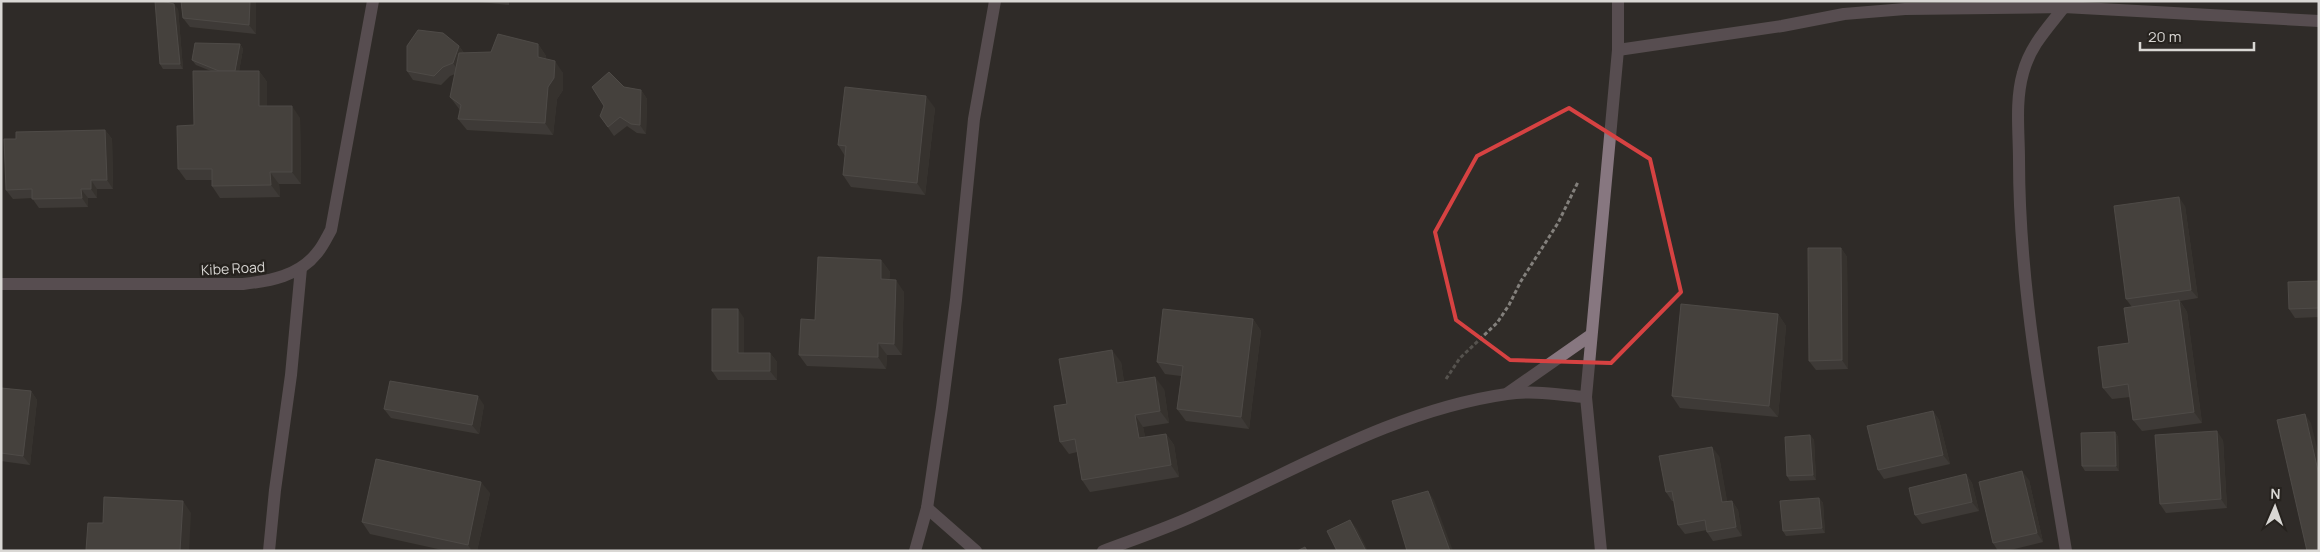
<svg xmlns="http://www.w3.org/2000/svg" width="2320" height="552" font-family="Manrope,sans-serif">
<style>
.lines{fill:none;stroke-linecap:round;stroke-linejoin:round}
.path{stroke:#83807c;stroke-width:3;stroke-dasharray:4 2.5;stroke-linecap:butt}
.minor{stroke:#877780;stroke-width:12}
.wall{fill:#514d49}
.shaded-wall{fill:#3e3a36}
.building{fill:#605c58;stroke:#736f6c}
.marked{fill:none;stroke:#d64242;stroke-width:4;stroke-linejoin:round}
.labels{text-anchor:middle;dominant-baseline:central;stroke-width:5;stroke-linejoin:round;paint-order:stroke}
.street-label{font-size:14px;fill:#d9d7d4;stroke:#26221e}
</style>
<rect width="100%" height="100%" fill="#302c28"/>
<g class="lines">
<!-- path -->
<polyline class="path" points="1446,379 1460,358 1497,323 1509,305 1521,281 1558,223 1578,182"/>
<!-- minor -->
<g class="minor">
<path d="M 2064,7 C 2047,29 2030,46 2023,73 C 2015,101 2019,132 2019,160 C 2019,291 2045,422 2066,551"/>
<polyline points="1618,50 1782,26 1844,14 1905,9 2064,7 2319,21"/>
<path d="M 1,284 L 243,284 C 270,281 299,276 317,253 C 323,246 327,237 331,230 L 373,1"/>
<polyline points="1508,393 1591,335"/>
<polyline points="927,508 976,551"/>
<polyline points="269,551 275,490 291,375 301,268"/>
<polyline points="915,551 927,508 942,408 956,300 974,119 995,1"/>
<path d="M 1103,551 C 1132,540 1162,530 1191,517 C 1293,472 1394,410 1507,394 C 1533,390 1560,395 1586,397"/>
<polyline points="1601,551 1586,397 1618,50 1618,1"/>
</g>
</g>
<!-- wall -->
<g class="wall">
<polygon points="181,1 256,1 256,34 190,27 183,18"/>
<polygon points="470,1 509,1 509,5"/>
<polygon points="178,9 183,69 163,69 160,64"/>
<polygon points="240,44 243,49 239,71 259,71 267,82 267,106 300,118 301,184 279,184 280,197 220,198 212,186 212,180 186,180 178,169 194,125 211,71 196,65 192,60"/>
<polygon points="538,44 546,56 546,59 563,73 563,90 557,99 553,135 467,130 458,119 460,110 450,97 455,74 450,76 441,85 413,80 407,71 459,46 464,53 491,52"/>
<polygon points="624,87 641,90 647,99 646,134 637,133 627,126 614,136 600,116"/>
<polygon points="935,108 925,195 851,187 843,175 845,156 838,145"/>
<polygon points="105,130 112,139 113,189 97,189 97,198 88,198 88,207 39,208 32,198 13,199 6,190 16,139"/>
<polygon points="2185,206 2198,298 2180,301 2187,312 2202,423 2142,431 2133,420 2130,397 2112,399 2103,388 2129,343 2132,307 2126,299"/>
<polygon points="1841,248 1847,257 1848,369 1816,370 1809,361"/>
<polygon points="881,260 890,272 889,280 904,292 902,355 887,355 886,369 807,366 799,355 815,320"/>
<polygon points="2319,281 2319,317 2295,318 2289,309"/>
<polygon points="1778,314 1786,326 1778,417 1680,408 1672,396"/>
<polygon points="744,318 744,353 770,353 777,362 777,380 718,380 712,371"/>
<polygon points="1253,319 1261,331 1249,429 1186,421 1177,409 1181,376 1165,374 1157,362"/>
<polygon points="1121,362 1124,382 1164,389 1169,423 1143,427 1145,437 1166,434 1174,445 1179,477 1090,492 1082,480 1077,452 1069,454 1060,442 1067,404"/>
<polygon points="1,388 31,391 37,400 30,465 1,461"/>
<polygon points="484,405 479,434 391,418 384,409"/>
<polygon points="1933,411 1939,420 1950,464 1884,479 1878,470"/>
<polygon points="2115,432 2118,437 2119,471 2085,471 2082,466"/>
<polygon points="1810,435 1814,440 1816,480 1790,481 1787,476"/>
<polygon points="2223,440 2227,508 2166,513 2160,504"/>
<polygon points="1719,456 1727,502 1732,501 1738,510 1742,536 1713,541 1707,532 1707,530 1685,534 1678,525 1674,501 1672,501 1666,492"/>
<polygon points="1966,474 1972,483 1979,511 1922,524 1915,515"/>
<polygon points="2029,480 2043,542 2006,551 1998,551 1993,543"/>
<polygon points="490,493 477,551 447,551 370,534 362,522"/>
<polygon points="1819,498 1823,503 1825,533 1786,536 1783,531"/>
</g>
<!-- shaded-wall -->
<g class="shaded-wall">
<polygon points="250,1 256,1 256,34 249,25"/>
<polygon points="174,4 178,9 183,69 180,64"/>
<polygon points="240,44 243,49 237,83 234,78"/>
<polygon points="538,44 546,56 546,69 538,57"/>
<polygon points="459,46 465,55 459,72 453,63"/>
<polygon points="555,61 563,73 563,90 557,99 553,135 545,123 548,87"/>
<polygon points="259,71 267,82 267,118 259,106"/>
<polygon points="641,90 647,99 646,134 640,125"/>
<polygon points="926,96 935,108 925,195 917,183"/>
<polygon points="292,106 300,118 301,184 292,172"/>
<polygon points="105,130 112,139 113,189 107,180"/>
<polygon points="270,172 279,184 280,197 271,185"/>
<polygon points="91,180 97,189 97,198 91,189"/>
<polygon points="81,189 88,198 88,207 82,198"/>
<polygon points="2179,197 2185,206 2198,298 2191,290"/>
<polygon points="1841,248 1847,257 1848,369 1842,360"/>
<polygon points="881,260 890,272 889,291 881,279"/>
<polygon points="896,280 904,292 902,355 894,344"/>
<polygon points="2179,300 2187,312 2202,423 2194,412"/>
<polygon points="738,309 744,318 744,362 738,353"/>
<polygon points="1778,314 1786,326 1778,417 1769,406"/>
<polygon points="1253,319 1261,331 1249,429 1241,417"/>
<polygon points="878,343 887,355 886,369 878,357"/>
<polygon points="1112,350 1121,362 1126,395 1117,383"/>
<polygon points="770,353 777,362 777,380 770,371"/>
<polygon points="1155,377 1164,389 1169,423 1160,411"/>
<polygon points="31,391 37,400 30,465 23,456"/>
<polygon points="478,396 484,405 479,434 472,425"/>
<polygon points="1933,411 1939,420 1950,464 1943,455"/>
<polygon points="2305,414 2311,423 2319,456 2319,475"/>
<polygon points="1135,415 1143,427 1148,450 1139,438"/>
<polygon points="2217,431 2223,440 2227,508 2221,499"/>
<polygon points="2115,432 2118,437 2119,471 2116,466"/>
<polygon points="1166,434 1174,445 1179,477 1171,465"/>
<polygon points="1810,435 1814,440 1816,480 1813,475"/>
<polygon points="1712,447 1719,456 1729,511 1722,502"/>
<polygon points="2022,471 2029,480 2043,542 2037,533"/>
<polygon points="1966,474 1972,483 1979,511 1972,502"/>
<polygon points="481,482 490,493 477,551 472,551 468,545"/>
<polygon points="1428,491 1434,500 1453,551 1450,551"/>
<polygon points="1819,498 1823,503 1825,533 1822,528"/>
<polygon points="183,501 191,513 189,551 180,551"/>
<polygon points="1732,501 1738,510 1742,536 1736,527"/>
<polygon points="1350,520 1357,529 1368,551 1366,551"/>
</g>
<!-- building -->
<g class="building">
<polygon points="155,1 162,1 174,4 180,64 160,64"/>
<polygon points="181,1 250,1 249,25 183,18"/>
<polygon points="418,30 443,33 459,46 453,63 443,67 434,76 407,71 407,46"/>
<polygon points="498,34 538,44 538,57 555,61 554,78 548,87 545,123 458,119 461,105 450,97 459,53 491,52"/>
<polygon points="195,43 240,44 235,71 219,71 192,60"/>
<polygon points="193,71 259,71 259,106 292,106 292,172 270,172 271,185 212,186 212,169 178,169 177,126 194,125"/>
<polygon points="609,72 624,87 641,90 640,125 631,124 620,117 608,127 600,116 604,106 592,87"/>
<polygon points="845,87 926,96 917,183 843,175 846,146 838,145"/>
<polygon points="105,130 107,180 91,180 91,189 81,189 82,198 32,199 32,189 6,190 4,139 16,139 16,132"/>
<polygon points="2179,197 2191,290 2126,299 2114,206"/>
<polygon points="1808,248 1841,248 1842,360 1809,361"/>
<polygon points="818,257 881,260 881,279 896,280 894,344 878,343 878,357 799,355 801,319 815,320"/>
<polygon points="2319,281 2319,308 2289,309 2288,282"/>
<polygon points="2179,300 2194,412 2133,420 2128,384 2103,388 2098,347 2129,343 2124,308"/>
<polygon points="1681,304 1778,314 1769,406 1672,396"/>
<polygon points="712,309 738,309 738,353 770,353 770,371 712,371"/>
<polygon points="1163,309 1253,319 1241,417 1177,409 1183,366 1157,362"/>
<polygon points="1112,350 1117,383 1155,377 1160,411 1135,415 1139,438 1166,434 1171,465 1082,480 1075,439 1060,442 1054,406 1067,404 1059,359"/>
<polygon points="390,381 478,396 472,425 384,409"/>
<polygon points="1,388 31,391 23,456 1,453"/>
<polygon points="1933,411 1943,455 1878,470 1867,426"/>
<polygon points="2305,414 2319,475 2319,551 2307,551 2277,420"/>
<polygon points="2217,431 2221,499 2160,504 2155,435"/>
<polygon points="2115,432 2116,466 2082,466 2081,433"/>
<polygon points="1810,435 1813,475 1787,476 1785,437"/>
<polygon points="1712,447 1722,502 1732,501 1736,527 1707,532 1705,520 1678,525 1672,491 1666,492 1659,456"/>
<polygon points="376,459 481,482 468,545 362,522"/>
<polygon points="2022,471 2037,533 1993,543 1979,482"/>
<polygon points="1966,474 1972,502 1915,515 1909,488"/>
<polygon points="1428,491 1450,551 1407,551 1392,501"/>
<polygon points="104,497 183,501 180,551 86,550 88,523 103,523"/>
<polygon points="1819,498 1822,528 1783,531 1780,501"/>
<polygon points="1350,520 1366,551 1337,551 1327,531"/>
<polygon points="1305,547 1307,551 1297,551"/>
</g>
<!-- marked area -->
<path d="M0 0H2320V552H0ZM 1569,108 L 1650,159 L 1681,292 L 1611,363 L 1510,360 L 1456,320 L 1435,232 L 1477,156 Z" fill="#302c28" fill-opacity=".55" fill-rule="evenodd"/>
<path class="marked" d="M 1569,108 L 1650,159 L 1681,292 L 1611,363 L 1510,360 L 1456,320 L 1435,232 L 1477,156 Z"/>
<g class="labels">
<!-- street labels -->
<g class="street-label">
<text transform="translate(233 268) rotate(-3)">Kibe Road</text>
</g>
</g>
<!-- border -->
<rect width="2320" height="552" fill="none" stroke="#d9d7d4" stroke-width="5"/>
<!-- north arrow -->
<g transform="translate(2275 507) rotate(2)" stroke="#26221e" stroke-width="4" paint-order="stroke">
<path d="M0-4L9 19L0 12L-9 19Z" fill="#d9d7d4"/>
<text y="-8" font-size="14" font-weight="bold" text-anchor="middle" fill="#d9d7d4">N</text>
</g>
<!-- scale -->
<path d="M2140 42v8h114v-8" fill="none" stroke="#d9d7d4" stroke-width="2.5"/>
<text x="2148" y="42" font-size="15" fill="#d9d7d4" stroke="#26221e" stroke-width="4" paint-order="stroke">20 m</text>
</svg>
